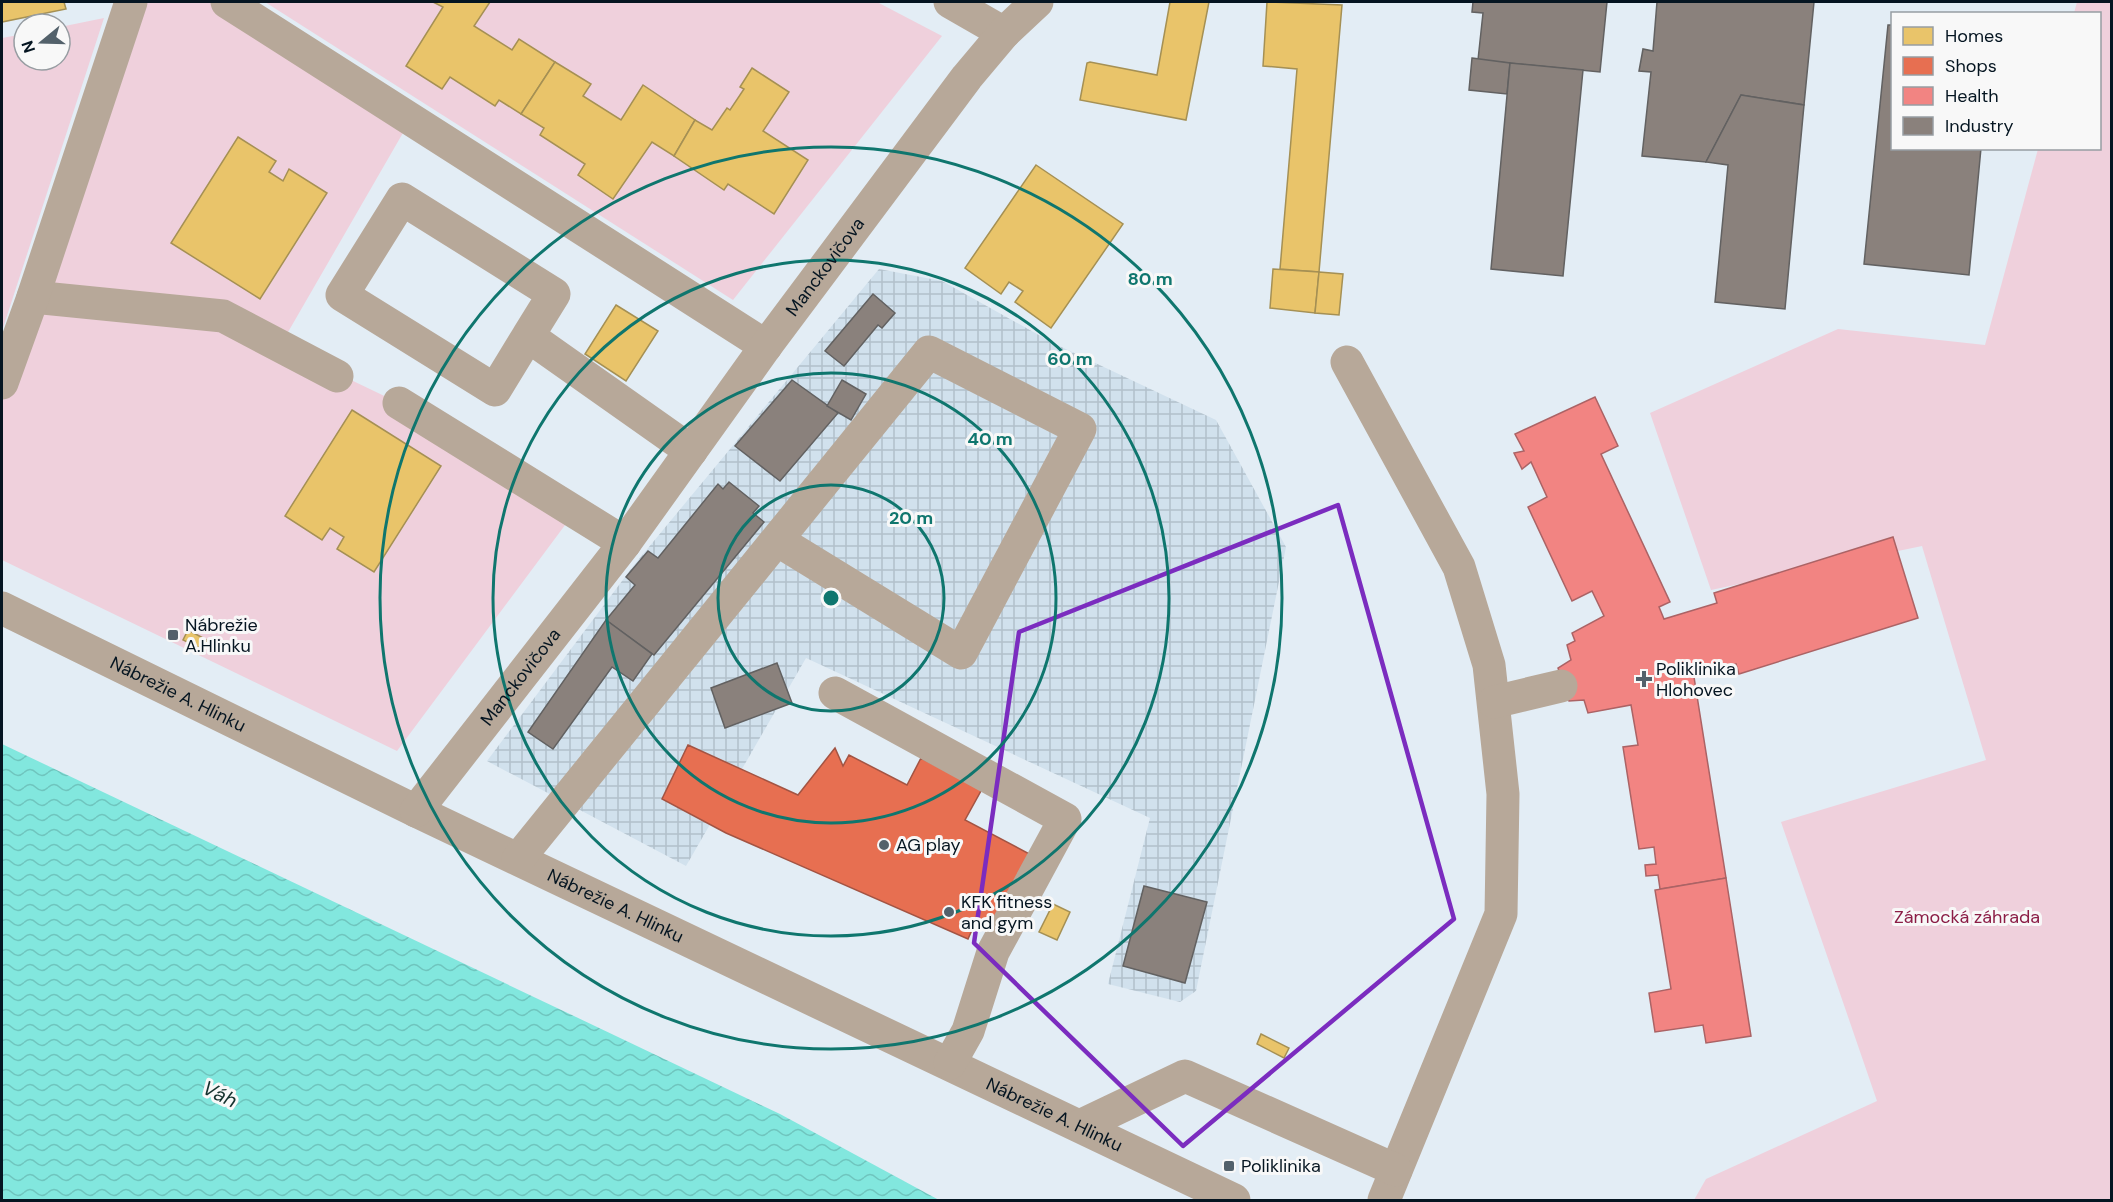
<svg xmlns="http://www.w3.org/2000/svg" width="2113" height="1202" font-family="'DM Sans',sans-serif">
<style>
.industrial{fill:url(#industrial-grid)}
.green{fill:#efd0dc}
.water{fill:url(#water-waves)}
.homes{fill:#e9c46a;stroke:#a59054;stroke-width:1.5}
.shops{fill:#e76f51;stroke:#a35443;stroke-width:1.5}
.health{fill:#f28482;stroke:#ab6365;stroke-width:1.5}
.industry{fill:#8a817c;stroke:#626161;stroke-width:1.5}
.lines{fill:none;stroke-linecap:round;stroke-linejoin:round}
.minor{stroke:#b7a899;stroke-width:33}
.marked{fill:none;stroke:#7b2cbf;stroke-width:4.5;stroke-linejoin:round}
.ring{fill:none;stroke:#0f766e;stroke-width:3}
.poi-dot{fill:#53616b;stroke:#f8f8f8;stroke-width:2}
.labels{text-anchor:middle;dominant-baseline:central;stroke-width:6;stroke-linejoin:round;paint-order:stroke}
.street-label{font-size:18px;fill:#051521;stroke:#f8f8f8}
.poi-label{font-size:18px;fill:#051521;stroke:#f8f8f8;text-anchor:start}
.park-label{font-size:18px;fill:#8b1d46;stroke:#f8f8f8}
.water-label{font-size:20px;font-style:italic;fill:#14322e;stroke:#f8f8f8}
.centre{fill:#0f766e;stroke:#f8f8f8;stroke-width:3}
.ring-label{font-size:18px;text-anchor:middle;font-weight:bold;fill:#0f766e;stroke:#f8f8f8;stroke-width:6;stroke-linejoin:round;paint-order:stroke}
</style>
<defs>
<pattern id="industrial-grid" width="8" height="8" patternUnits="userSpaceOnUse" patternTransform="scale(1.5)"><rect width="8" height="8" fill="#d1e1ed"/><path d="M0 4h8M4 0v8" fill="none" stroke="#b2c0cb"/></pattern>
<pattern id="water-waves" width="16" height="10" patternUnits="userSpaceOnUse" patternTransform="scale(1.5)"><rect width="16" height="10" fill="#82e7de"/><path d="M0 5q4-4 8 0t8 0" fill="none" stroke="#6fc5be"/></pattern>
</defs>
<rect width="100%" height="100%" fill="#e3edf5"/>
<!-- industrial -->
<polygon class="industrial" points="879,269 942,281 1053,343 1216,420 1286,547 1196,991 1180,1002 1108,984 1150,818 806,658 686,866 487,761 634,565"/>
<!-- green -->
<g class="green">
<polygon points="122,2 227,2 411,119 280,346 399,403 574,513 397,751 2,560 2,383"/>
<polygon points="265,2 877,2 942,36 733,300"/>
<polygon points="2077,2 2111,2 2111,1200 1694,1200 1706,1179 1877,1101 1781,822 1986,760 1922,546 1711,590 1650,413 1838,329 1985,345 2038,149 2100,148 2100,14 2074,13"/>
<polygon points="104,18 2,331 2,38 24,34 24,60 60,60 60,27"/>
</g>
<!-- water -->
<polygon class="water" points="2,744 780,1114 939,1200 2,1200"/>
<!-- homes -->
<g class="homes">
<polygon points="2,2 64,2 66,9 2,22"/>
<polygon points="433,2 490,2 474,26 512,50 519,39 555,62 521,114 499,100 495,106 450,77 442,89 406,66 443,7"/>
<polygon points="1170,2 1209,2 1186,120 1080,100 1087,63 1090,62 1157,75"/>
<polygon points="1267,2 1342,5 1319,272 1280,269 1297,69 1263,66"/>
<polygon points="555,62 591,84 583,96 621,120 643,85 695,120 674,156 652,142 613,199 578,175 585,164 540,135 544,128 521,114"/>
<polygon points="752,68 789,92 763,131 808,160 774,214 728,184 724,190 674,156 695,120 712,130 727,108 730,110 744,89 740,87"/>
<polygon points="238,137 276,161 269,172 283,181 289,169 327,193 260,299 171,243"/>
<polygon points="1036,165 1123,224 1051,328 1015,302 1023,291 1009,282 1001,294 965,268"/>
<polygon points="1273,269 1319,272 1315,313 1270,308"/>
<polygon points="1319,272 1343,274 1339,315 1315,313"/>
<polygon points="616,305 658,331 626,381 585,354"/>
<polygon points="352,410 441,466 374,572 337,549 344,537 330,528 322,540 285,516"/>
<polygon points="188,630 207,640 202,649 183,640"/>
<polygon points="1053,904 1070,912 1057,940 1039,932"/>
<polygon points="1261,1034 1289,1048 1284,1058 1257,1044"/>
</g>
<!-- shops -->
<polygon class="shops" points="688,745 798,795 835,748 843,766 849,755 907,785 921,758 982,789 965,820 1037,858 996,931 976,921 968,939 726,833 662,799"/>
<!-- health -->
<g class="health">
<polygon points="1595,397 1618,446 1601,454 1670,602 1659,607 1664,619 1717,603 1714,593 1893,537 1918,618 1739,674 1736,664 1694,677 1726,878 1660,889 1658,875 1646,876 1645,865 1656,864 1654,847 1639,849 1623,747 1638,745 1631,705 1588,713 1584,700 1569,701 1558,668 1571,660 1567,645 1575,641 1572,633 1604,616 1592,591 1572,601 1528,507 1547,497 1531,462 1522,469 1514,453 1524,451 1515,434"/>
<polygon points="1726,878 1751,1036 1706,1043 1703,1025 1655,1032 1649,993 1671,989 1655,890"/>
</g>
<!-- industry -->
<g class="industry">
<polygon points="1473,2 1607,2 1600,72 1478,60 1483,13 1472,12"/>
<polygon points="1657,2 1814,2 1804,105 1741,95 1706,162 1642,156 1651,72 1639,71 1643,49 1653,51"/>
<polygon points="1888,25 1892,25 1892,148 1981,148 1969,275 1864,264"/>
<polygon points="1472,58 1510,63 1507,94 1469,90"/>
<polygon points="1510,63 1583,70 1563,276 1491,269"/>
<polygon points="1741,95 1804,105 1785,309 1715,302 1728,165 1706,162"/>
<polygon points="873,294 895,313 882,328 878,325 844,366 825,351"/>
<polygon points="792,380 838,413 780,481 735,446"/>
<polygon points="842,380 866,394 851,420 827,406"/>
<polygon points="729,482 759,506 753,513 764,522 654,655 606,620 635,585 626,577 648,551 658,558 718,484 723,489"/>
<polygon points="606,620 652,654 633,681 612,667 553,749 528,732"/>
<polygon points="777,663 792,703 725,728 711,688"/>
<polygon points="1144,886 1207,902 1185,983 1123,966"/>
</g>
<g class="lines">
<!-- minor -->
<g class="minor">
<polyline points="227,2 766,346"/>
<polyline points="950,2 1004,33"/>
<polyline points="33,297 223,316 337,376"/>
<polyline points="528,336 495,390 342,295 402,199 554,294 528,336 691,451"/>
<polyline points="1347,362 1459,567 1489,665 1503,794 1501,914 1384,1200"/>
<polyline points="2,383 33,297 131,2"/>
<polyline points="399,403 625,543"/>
<path id="s1" d="M 2,608 L 416,811 L 1234,1200"/>
<polyline points="835,693 1065,819 993,952 968,1031 950,1063"/>
<polyline points="1494,702 1561,686"/>
<path id="s2" d="M 416,811 L 625,543 L 766,346 L 967,77 L 1004,33 L 1037,2"/>
<polyline points="518,859 929,352 1080,429 961,653 777,540"/>
<polyline points="1080,1126 1185,1076 1396,1170"/>
</g>
</g>
<!-- marked area -->
<path class="marked" d="M 1338,505 L 1454,919 L 1183,1146 L 974,943 L 1019,632 Z"/>
<!-- distance rings -->
<g class="ring">
<circle cx="831" cy="598" r="113"/>
<circle cx="831" cy="598" r="225"/>
<circle cx="831" cy="598" r="338"/>
<circle cx="831" cy="598" r="451"/>
</g>
<!-- markers -->
<g class="poi-dot">
<rect x="167" y="629" width="12" height="12" rx="3"/>
<path d="M1641 670h6v6h6v6h-6v6h-6v-6h-6v-6h6z"/>
<circle cx="884" cy="845" r="6"/>
<circle cx="949" cy="912" r="6"/>
<rect x="1223" y="1160" width="12" height="12" rx="3"/>
</g>
<g class="labels">
<!-- street labels -->
<g class="street-label">
<text stroke="none"><textPath href="#s2" startOffset="681">Manckovičova</textPath></text>
<text stroke="none"><textPath href="#s2" startOffset="170">Manckovičova</textPath></text>
<text stroke="none"><textPath href="#s1" startOffset="196">Nábrežie A. Hlinku</textPath></text>
<text stroke="none"><textPath href="#s1" startOffset="682">Nábrežie A. Hlinku</textPath></text>
<text stroke="none"><textPath href="#s1" startOffset="1168">Nábrežie A. Hlinku</textPath></text>
</g>
<!-- poi labels -->
<g class="poi-label">
<text x="185" y="625">Nábrežie<tspan x="185" dy="21">A.Hlinku</tspan></text>
<text x="1656" y="669">Poliklinika<tspan x="1656" dy="21">Hlohovec</tspan></text>
<text x="896" y="845">AG play</text>
<text x="961" y="902">KFK fitness<tspan x="961" dy="21">and gym</tspan></text>
<text x="1241" y="1166">Poliklinika</text>
</g>
<!-- park labels -->
<g class="park-label">
<text x="1967" y="917">Zámocká záhrada</text>
</g>
<!-- water labels -->
<g class="water-label">
<text transform="translate(220 1094) rotate(26)">Váh</text>
</g>
</g>
<circle cx="831" cy="598" r="9" class="centre"/>
<g class="ring-label">
<text x="1150" y="285">80 m</text>
<text x="1070" y="365">60 m</text>
<text x="990" y="445">40 m</text>
<text x="911" y="524">20 m</text>
</g>
<!-- border -->
<rect width="2113" height="1202" fill="none" stroke="#051521" stroke-width="6"/>
<!-- legend -->
<rect x="1891" y="12" width="210" height="138" fill="#f8f8f8" stroke="#979da2" stroke-width="1.5"/>
<rect x="1903" y="27" width="30" height="18" fill="#e9c46a" stroke="#979da2" stroke-width="1.5"/>
<text x="1945" y="42" font-size="18" fill="#051521">Homes</text>
<rect x="1903" y="57" width="30" height="18" fill="#e76f51" stroke="#979da2" stroke-width="1.5"/>
<text x="1945" y="72" font-size="18" fill="#051521">Shops</text>
<rect x="1903" y="87" width="30" height="18" fill="#f28482" stroke="#979da2" stroke-width="1.5"/>
<text x="1945" y="102" font-size="18" fill="#051521">Health</text>
<rect x="1903" y="117" width="30" height="18" fill="#8a817c" stroke="#979da2" stroke-width="1.5"/>
<text x="1945" y="132" font-size="18" fill="#051521">Industry</text>
<!-- north arrow -->
<g transform="translate(42 42) rotate(251)"><circle r="28" fill="#f8f8f8" stroke="#979da2" stroke-width="1.5"/>
<path d="M0-4.5L10 22L0 15L-10 22Z" fill="#53616b"/>
<text y="-9" font-size="16" font-weight="bold" text-anchor="middle" fill="#051521">N</text>
</g>
</svg>
